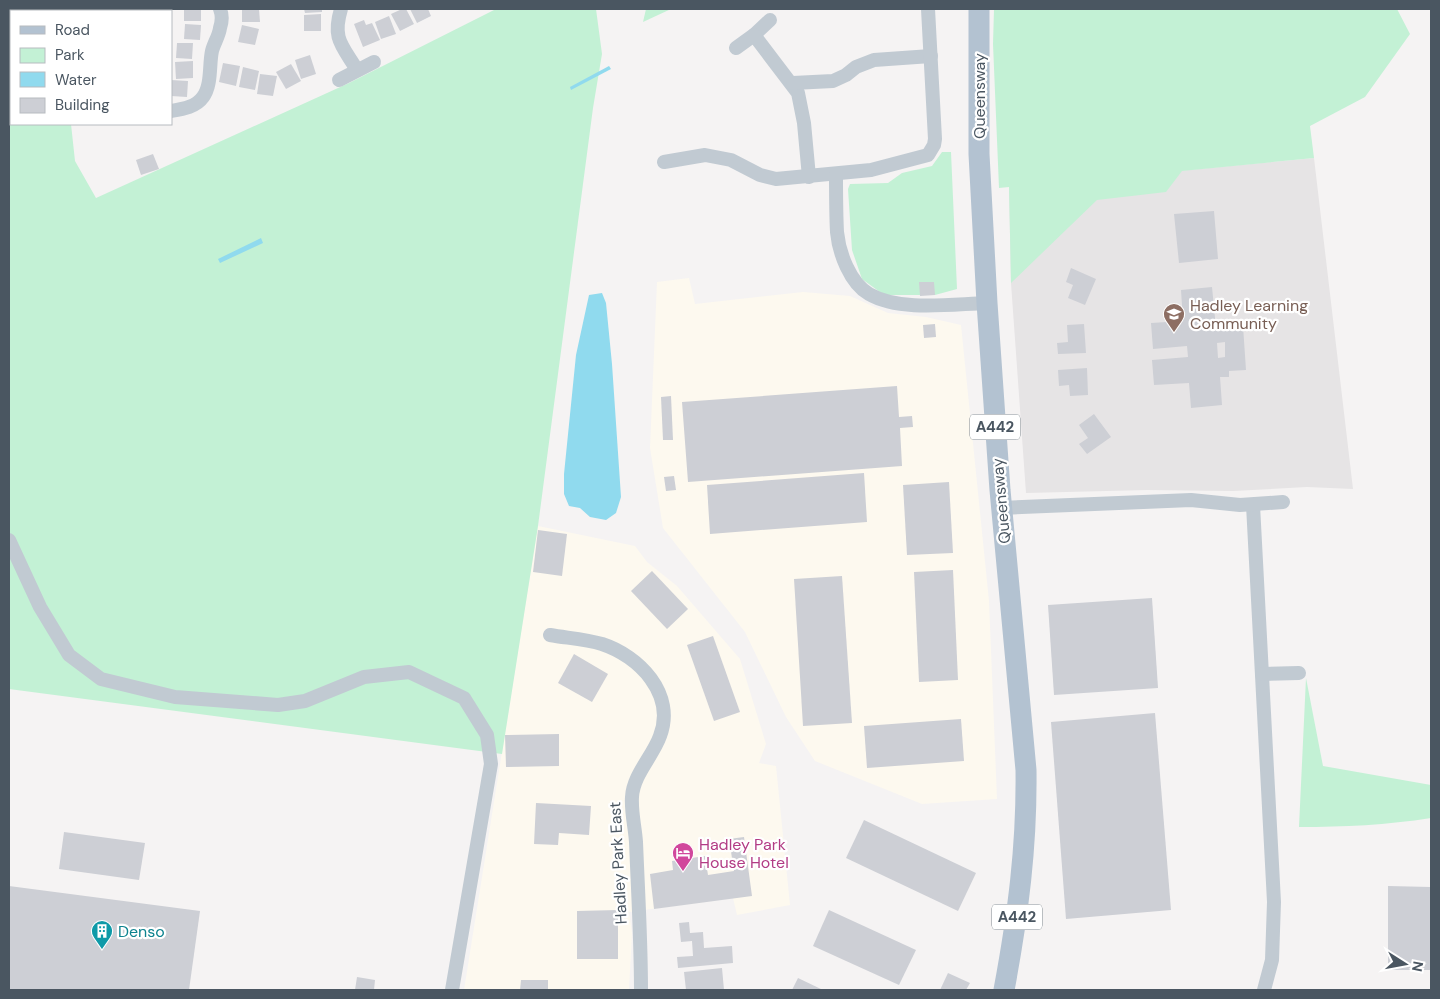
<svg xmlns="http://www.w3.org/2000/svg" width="1440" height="999" font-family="'DM Sans',sans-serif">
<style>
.commercial{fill:#fdf9ef}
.education{fill:#e6e4e5}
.green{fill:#c3f1d5}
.water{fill:#90daee}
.building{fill:#cdcfd5;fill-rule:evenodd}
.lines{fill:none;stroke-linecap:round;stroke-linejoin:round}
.street{stroke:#c1cad2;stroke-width:14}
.primary{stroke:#b3c2d1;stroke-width:21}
.labels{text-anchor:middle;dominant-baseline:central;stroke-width:4.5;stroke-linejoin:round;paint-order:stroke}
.shield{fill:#fff;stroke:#808990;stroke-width:1}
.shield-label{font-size:15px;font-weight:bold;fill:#4a5661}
.street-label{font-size:16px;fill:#4a5661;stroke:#fff}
.education-label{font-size:16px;fill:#785e54;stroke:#fff;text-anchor:start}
.hotel-label{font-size:16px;fill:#b23c85;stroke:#fff;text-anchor:start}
.culture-label{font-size:16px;fill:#0d838f;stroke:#fff;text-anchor:start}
</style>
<rect width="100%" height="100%" fill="#f5f3f3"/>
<!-- commercial -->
<g class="commercial">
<polygon points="689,278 695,304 803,292 850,296 888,313 926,317 961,325 989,601 997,799 922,804 815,761 786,717 745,632 663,528 650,448 657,282"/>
<polygon points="538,526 635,546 647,562 677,586 740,659 766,744 759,763 776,766 790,905 737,915 733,898 629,912 632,933 629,990 464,990"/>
</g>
<!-- education -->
<polygon class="education" points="1314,158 1353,489 1307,487 1233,491 1147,490 1026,493 1011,283 1009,187"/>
<!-- green -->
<g class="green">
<polygon points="39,9 104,9 103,11 40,11"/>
<polygon points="496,9 596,9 602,54 593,108 538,526 502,754 9,689 9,13 11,13 11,124 71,124 75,161 96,198 349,83"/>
<polygon points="646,9 671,9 643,22"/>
<polygon points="994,9 1397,9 1410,34 1365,97 1310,126 1314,158 1182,171 1166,192 1097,200 1011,283 1009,187 999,188 993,44"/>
<polygon points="942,152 951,152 957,289 935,295 884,295 862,279 852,250 848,189 850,184 888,183 902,173 932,166"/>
<path d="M 1306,678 L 1323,766 L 1431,785 L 1431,818 C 1387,825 1344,827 1299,827 Z"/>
</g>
<!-- water -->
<g class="water">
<polygon points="609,66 611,69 571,90 570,87"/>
<polygon points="261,238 263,243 220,263 218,259"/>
<polygon points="602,293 606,303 612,364 621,497 616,513 606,520 590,517 580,508 569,506 564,494 564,474 576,355 589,295"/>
</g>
<!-- building -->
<g class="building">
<rect x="184" y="9" width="17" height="12"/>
<polygon points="242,9 259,9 260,22 242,22"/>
<polygon points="304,9 322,9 322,12 305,13"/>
<polygon points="402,9 406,9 414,24 400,31 391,14"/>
<polygon points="410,9 428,9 431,16 417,23"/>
<polygon points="321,14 321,31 304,31 304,15"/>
<polygon points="389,16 396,34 381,39 375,22"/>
<polygon points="364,20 366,25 372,23 380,40 363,47 354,24"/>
<polygon points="185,24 201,25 200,40 184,39"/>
<polygon points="242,25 259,29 255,45 238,42"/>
<polygon points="177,43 193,43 192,59 176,58"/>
<polygon points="310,55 316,74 301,79 295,60"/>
<polygon points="193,61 193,78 176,79 175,62"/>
<polygon points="223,63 240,66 236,86 219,82"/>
<polygon points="291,64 301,81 286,89 276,72"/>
<polygon points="243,67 259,71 255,90 239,87"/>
<polygon points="260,74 277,76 273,96 257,94"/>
<polygon points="171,80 188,81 187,97 171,96"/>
<polygon points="153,154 159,169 141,175 136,160"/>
<polygon points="1214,211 1218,259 1179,263 1174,214"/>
<polygon points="1071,268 1096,279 1085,305 1068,298 1073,285 1066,282"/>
<polygon points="919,282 934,282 935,295 920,296"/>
<path d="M 1212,287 L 1216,328 L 1243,326 L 1246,370 L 1229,371 L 1229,377 L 1220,377 L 1222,405 L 1191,408 L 1189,383 L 1154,385 L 1152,360 L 1188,357 L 1187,346 L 1153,349 L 1151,323 L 1183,321 L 1181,290 ZM 1225,342 L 1225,357 L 1218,358 L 1217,343 Z"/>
<polygon points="935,324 936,337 924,338 923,325"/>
<polygon points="1084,324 1086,353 1058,354 1057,343 1068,342 1067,325"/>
<polygon points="1087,368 1088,395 1070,396 1069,385 1059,386 1058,370"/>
<polygon points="897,386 899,417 912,416 913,427 900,428 902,466 688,482 682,402"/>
<polygon points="671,396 673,440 663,440 661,397"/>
<polygon points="1094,414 1111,437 1087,454 1079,444 1088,438 1079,425"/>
<polygon points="864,473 867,522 710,534 707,485"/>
<polygon points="674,476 676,490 666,491 664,477"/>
<polygon points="949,482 953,553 907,555 903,485"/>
<polygon points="538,530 567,534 562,576 533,572"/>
<polygon points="953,570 958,680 919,682 914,572"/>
<polygon points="652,571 688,609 667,629 631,591"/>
<polygon points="842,576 852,723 803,726 794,579"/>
<polygon points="1152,598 1158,688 1054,695 1048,605"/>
<polygon points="713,636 740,712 714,721 687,645"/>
<polygon points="574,654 608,674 592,702 558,683"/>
<polygon points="1155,713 1171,910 1066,919 1051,722"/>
<polygon points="961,719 964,761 867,768 864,726"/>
<polygon points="559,734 559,766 506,767 505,735"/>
<polygon points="536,803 591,806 589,835 559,833 558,845 534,844"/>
<polygon points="864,820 976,873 958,911 846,858"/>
<polygon points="64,832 145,843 139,880 59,869"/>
<polygon points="744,837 752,896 654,909 650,874 673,870 672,861 705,856 708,875 734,871 729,839"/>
<polygon points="9,886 200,911 189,990 9,990"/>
<polygon points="1388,886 1431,887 1431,970 1388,970"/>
<polygon points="618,910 618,959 577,959 577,911"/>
<polygon points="829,910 916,950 899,985 813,946"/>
<polygon points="689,922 690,933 703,932 704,948 732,946 733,963 678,968 677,957 693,956 692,941 681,942 679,923"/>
<polygon points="722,968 724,990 686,990 684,972"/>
<polygon points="948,973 970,983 966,990 940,990"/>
<polygon points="357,977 375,980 374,990 355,990"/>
<polygon points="798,978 823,990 792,990"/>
<polygon points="521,980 548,980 548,990 520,990"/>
</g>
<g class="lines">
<!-- street -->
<g class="street">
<path d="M 341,9 C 332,39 342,45 357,70"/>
<polyline points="754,35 770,20"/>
<polyline points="736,48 754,35 798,93 804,123 809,177"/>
<polyline points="339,80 374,62"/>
<polyline points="793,83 833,81 846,75 856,67 874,60 931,56"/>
<path d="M 171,111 C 183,109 196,107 203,97 C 212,85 209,64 212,51 C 214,43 219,36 220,28 C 222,22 222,14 220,9"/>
<polyline points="664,162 705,155 731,160 760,175 776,179 871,170 928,155 934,145 935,139 928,9"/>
<path d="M 836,174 C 836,193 836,213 837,232 C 839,253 850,283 869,294 C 900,312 952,304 987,303"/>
<polyline points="1253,505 1274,902 1272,960 1264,990"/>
<polyline points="1001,508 1191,500 1240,505 1283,502"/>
<polyline points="9,540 40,607 69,655 101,679 175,697 278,705 305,701 364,677 409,672 464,698 487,735 491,764 452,990"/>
<path d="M 550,635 C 567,638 585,639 602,644 C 639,656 676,694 660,736 C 653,756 633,775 632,797 C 631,812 635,827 636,842 C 638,892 641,941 641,990"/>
<polyline points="1262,674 1299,673"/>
</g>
<!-- primary -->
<path class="primary" d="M 979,9 L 979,154 L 987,303 L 1000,490 L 1026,770 C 1027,846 1018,915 1004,990"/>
</g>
<!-- icons -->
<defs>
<g id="school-pin" transform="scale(1.125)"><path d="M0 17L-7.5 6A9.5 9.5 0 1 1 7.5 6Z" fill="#8d6e63" stroke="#fff"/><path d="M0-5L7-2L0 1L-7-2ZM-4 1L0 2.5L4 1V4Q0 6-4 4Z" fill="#fff"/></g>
<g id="hotel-pin" transform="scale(1.125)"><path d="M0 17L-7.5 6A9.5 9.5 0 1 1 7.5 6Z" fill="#d1479c" stroke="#fff"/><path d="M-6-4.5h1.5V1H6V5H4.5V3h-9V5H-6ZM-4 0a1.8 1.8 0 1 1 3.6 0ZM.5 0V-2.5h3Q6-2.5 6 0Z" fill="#fff"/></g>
<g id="building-pin" transform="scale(1.125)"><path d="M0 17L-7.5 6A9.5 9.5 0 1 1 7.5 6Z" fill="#0f9aa8" stroke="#fff"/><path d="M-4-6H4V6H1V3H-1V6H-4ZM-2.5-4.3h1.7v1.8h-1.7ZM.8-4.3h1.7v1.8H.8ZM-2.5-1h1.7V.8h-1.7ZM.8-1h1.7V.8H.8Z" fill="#fff"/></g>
</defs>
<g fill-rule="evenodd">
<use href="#school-pin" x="1174" y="314"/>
<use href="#hotel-pin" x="683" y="853"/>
<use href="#building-pin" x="102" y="931"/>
</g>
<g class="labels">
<!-- shield labels -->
<g class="shield">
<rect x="970" y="414.5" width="50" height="25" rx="4"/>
<rect x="992" y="904.5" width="50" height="25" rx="4"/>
</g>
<g class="shield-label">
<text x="995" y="427">A442</text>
<text x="1017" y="917">A442</text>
</g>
<!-- street labels -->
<g class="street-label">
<text transform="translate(979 96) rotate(-90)">Queensway</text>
<text transform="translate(1001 501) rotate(-95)">Queensway</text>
<text transform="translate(618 863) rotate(-93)">Hadley Park East</text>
</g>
<!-- education labels -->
<g class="education-label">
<text x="1190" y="305">Hadley Learning<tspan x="1190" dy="18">Community</tspan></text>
</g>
<!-- hotel labels -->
<g class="hotel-label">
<text x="699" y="844">Hadley Park<tspan x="699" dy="18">House Hotel</tspan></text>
</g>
<!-- culture labels -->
<g class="culture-label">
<text x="118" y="931">Denso</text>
</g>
</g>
<!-- border -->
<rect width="1440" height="999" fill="none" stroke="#4a5661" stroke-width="20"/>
<!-- legend -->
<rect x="10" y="10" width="162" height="115" fill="#ffffff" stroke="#b7bbc0"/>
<rect x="20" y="26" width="25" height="8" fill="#b3c2d1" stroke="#b7bbc0"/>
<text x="55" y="35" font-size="15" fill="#4a5661">Road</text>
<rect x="20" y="48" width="25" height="15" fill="#c3f1d5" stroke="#b7bbc0"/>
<text x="55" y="60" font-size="15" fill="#4a5661">Park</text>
<rect x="20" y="72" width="25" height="15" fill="#90daee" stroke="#b7bbc0"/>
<text x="55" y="85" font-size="15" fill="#4a5661">Water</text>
<rect x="20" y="98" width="25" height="15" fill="#cdcfd5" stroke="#b7bbc0"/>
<text x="55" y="110" font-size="15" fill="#4a5661">Building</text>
<!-- north arrow -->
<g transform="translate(1405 964) rotate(101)" stroke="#ffffff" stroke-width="4" paint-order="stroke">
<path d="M0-4L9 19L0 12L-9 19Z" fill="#4a5661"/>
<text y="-8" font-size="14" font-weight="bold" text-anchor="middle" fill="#4a5661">N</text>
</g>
</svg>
